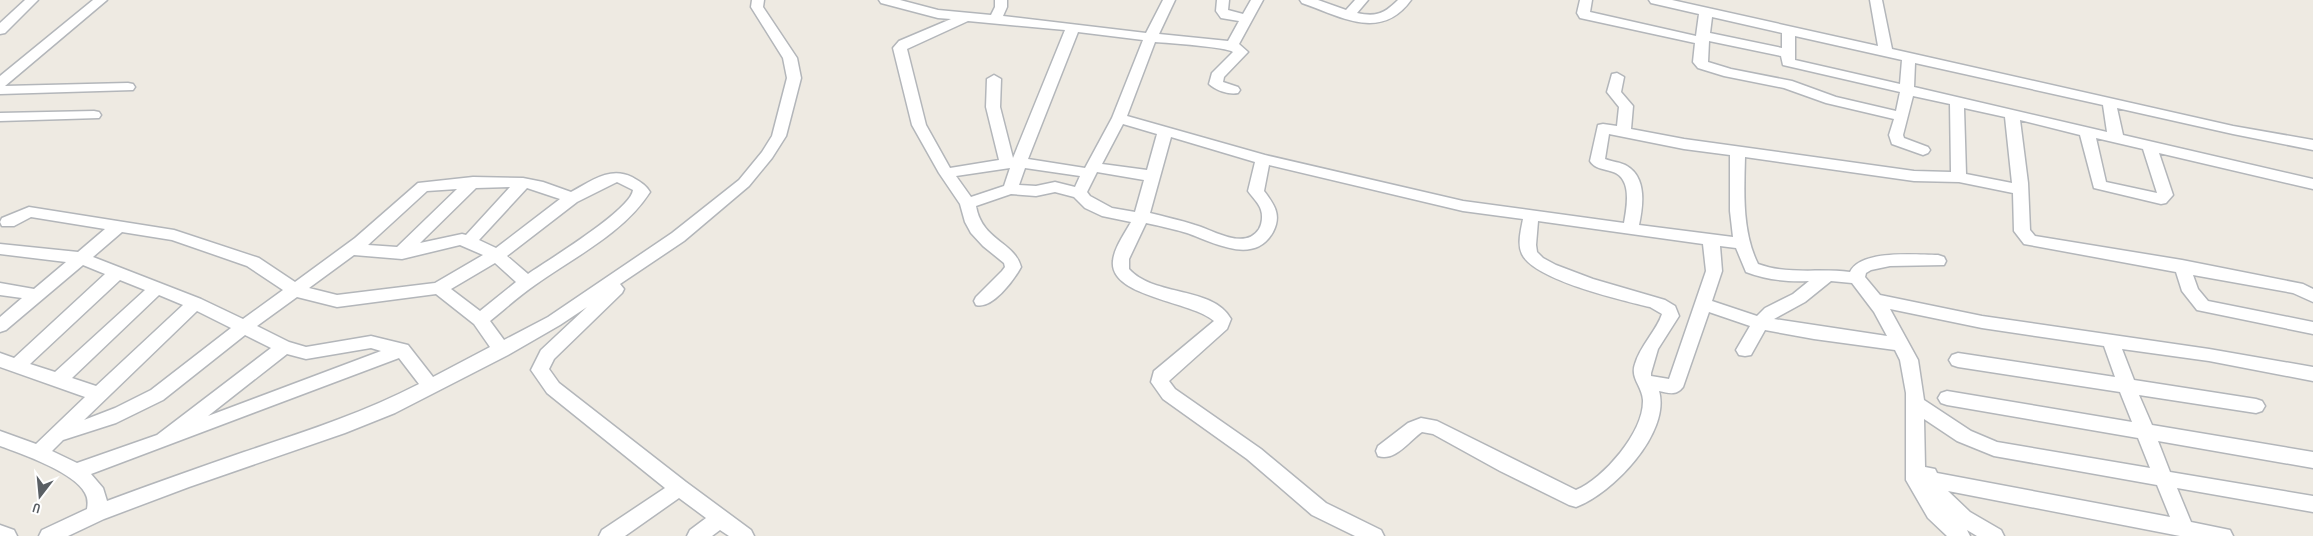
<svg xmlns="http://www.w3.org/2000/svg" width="2313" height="536" font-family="'Sofia Sans Condensed',sans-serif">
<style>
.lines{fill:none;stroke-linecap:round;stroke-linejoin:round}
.minor-casing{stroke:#b3b6ba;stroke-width:3}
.minor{fill:#fff;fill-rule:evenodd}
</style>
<rect width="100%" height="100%" fill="#eeeae2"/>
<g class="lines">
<!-- minor casing -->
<g class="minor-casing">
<g id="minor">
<polygon points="25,0 38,0 5,33 0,34 0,23"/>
<polygon points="93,0 107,0 5,86 128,83 133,84 135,87 133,90 0,94 0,76"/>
<path d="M 752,0 L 764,0 L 763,7 L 797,58 L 801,78 L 786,136 L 772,158 L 749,186 L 684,241 L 620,284 L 624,289 L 622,293 L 554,359 L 549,369 L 559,383 L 686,482 L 751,530 L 754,536 L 729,536 L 720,530 L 712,536 L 687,536 L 690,530 L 706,518 L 679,498 L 625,536 L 599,536 L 602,530 L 665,488 L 547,393 L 531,370 L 541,350 L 587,307 L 560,325 L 508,355 L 395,413 L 345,433 L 189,487 L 104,519 L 68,536 L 39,536 L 42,530 L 87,509 C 88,503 88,498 85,493 C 74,472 22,454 0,446 L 0,431 L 36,444 L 85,397 L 0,367 L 0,353 L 14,358 L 105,274 L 83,265 L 6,330 L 0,332 L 0,317 L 22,298 L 0,295 L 0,283 L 34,289 L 66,262 L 0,254 L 0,244 L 78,252 L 105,229 L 31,217 L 14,226 L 2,226 L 0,222 L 2,218 L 29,207 L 174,230 L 259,258 L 295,282 L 355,238 L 418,183 L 473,177 L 523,178 L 543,182 L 571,192 C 591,181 610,166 632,177 C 640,182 645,184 650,192 C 623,234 574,257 535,285 C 519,296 505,309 490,321 L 504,340 L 548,317 L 672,233 L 739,180 L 762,152 L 772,136 L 787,78 L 783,58 L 751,7 ZM 617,182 L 633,190 C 631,210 548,260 528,274 L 507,256 L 577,202 ZM 510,187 L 466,235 L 462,234 L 420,243 L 476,188 ZM 527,188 L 560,199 L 496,248 L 479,240 ZM 457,189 L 397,247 L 368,245 L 427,191 ZM 122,232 L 172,240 L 247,266 L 283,290 L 243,319 L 201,299 L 93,257 ZM 460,245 L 483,255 L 435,283 L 337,295 L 309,288 L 354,255 L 402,259 ZM 495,263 L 516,282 L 480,311 L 451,289 ZM 120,280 L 145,290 L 55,372 L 30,364 ZM 436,294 L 474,324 L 490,347 L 433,377 L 408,345 L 371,336 L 306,347 L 289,342 L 257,326 L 297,297 L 337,307 ZM 159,295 L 183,305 L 96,386 L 72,378 ZM 197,311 L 231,328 L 151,390 L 115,408 L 84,420 ZM 245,335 L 271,348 L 157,435 L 77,463 L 52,451 L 63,440 L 116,423 L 163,400 ZM 371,348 L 381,351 L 208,416 L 287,354 L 306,359 ZM 399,358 L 419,384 C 363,413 304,432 244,452 C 198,468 152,484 107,501 L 103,488 L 91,474 Z"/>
<path d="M 879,0 L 900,0 L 938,10 L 991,15 L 995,7 L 995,0 L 1007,0 L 1007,7 L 1003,16 L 1146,33 L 1163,0 L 1175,0 L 1159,34 L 1228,41 L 1239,21 L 1221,18 L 1216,11 L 1217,0 L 1229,0 L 1228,10 L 1243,14 L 1251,0 L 1263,0 L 1239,44 L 1248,52 L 1224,77 L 1223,82 L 1238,87 L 1240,90 L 1238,93 C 1229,95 1215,90 1209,84 L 1212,73 L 1233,52 C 1227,47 1168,43 1155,42 L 1127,116 L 1265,155 L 1463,201 L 1624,223 C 1627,206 1633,176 1610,171 C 1603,169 1594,168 1590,161 L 1598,125 L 1603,124 L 1617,126 L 1619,107 L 1607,92 L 1612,74 L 1617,73 L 1624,77 L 1621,92 L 1633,106 L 1631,129 L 1684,139 L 1914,171 L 1951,172 L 1950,104 L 1913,96 L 1903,135 L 1904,138 L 1928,147 L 1930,150 L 1928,153 L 1923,155 L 1892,144 L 1889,135 L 1894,119 L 1826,103 L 1784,88 L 1724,76 L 1698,68 L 1693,62 L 1695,43 L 1580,18 L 1577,13 L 1580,0 L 1592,0 L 1590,12 L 1696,36 L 1699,14 L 1651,3 L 1649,0 L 1672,0 L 1878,46 L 1870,0 L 1882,0 L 1892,49 L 2233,126 L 2313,140 L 2313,150 L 2233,134 L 2117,108 L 2123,135 L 2313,179 L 2313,189 L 2159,153 L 2173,195 L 2166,203 L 2161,204 L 2094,188 L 2080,135 L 2020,120 L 2028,183 L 2030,230 L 2035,236 L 2182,260 L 2303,284 L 2313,289 L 2313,302 L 2293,293 L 2193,275 L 2198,289 L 2208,301 L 2313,322 L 2313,334 L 2197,310 L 2182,291 L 2176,272 L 2024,244 L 2014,231 L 2013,193 L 1959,182 L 1914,181 L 1745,157 C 1744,193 1742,232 1758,264 C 1787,275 1820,268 1850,272 C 1861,249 1917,255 1938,255 L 1944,257 L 1946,261 L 1944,265 L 1890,266 L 1871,270 L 1866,273 L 1865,277 L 1880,295 L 1982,316 L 2209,349 L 2313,367 L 2313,381 L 2209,361 L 2122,349 L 2134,380 L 2256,399 L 2262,401 L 2265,406 L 2262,411 L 2256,413 L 2139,395 L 2152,425 L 2313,452 L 2313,468 L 2158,441 L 2170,472 L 2313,496 L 2313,512 L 2177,488 L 2191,522 L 2230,530 L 2233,536 L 2180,536 L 1948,491 L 1970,512 L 2001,530 L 2004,536 L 1977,536 L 1967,530 L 1970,536 L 1947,536 L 1928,518 L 1906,480 L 1906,393 L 1900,360 L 1895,350 L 1814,339 L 1765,330 L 1751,355 L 1745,356 L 1739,355 L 1736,350 L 1750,326 L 1709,312 L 1683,387 C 1676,396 1669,393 1659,391 C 1671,433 1612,494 1576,507 L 1569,505 L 1500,471 L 1433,434 L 1422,432 C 1409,441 1395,462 1378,456 L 1376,451 L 1378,446 L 1408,423 L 1421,418 L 1437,421 L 1576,490 C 1604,478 1644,432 1643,400 C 1642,386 1630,378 1635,364 C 1640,346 1657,330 1662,314 L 1650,307 C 1622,300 1534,280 1522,254 C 1517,244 1521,230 1523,219 L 1463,211 L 1269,165 L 1264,191 C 1274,204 1282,215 1273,232 C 1254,266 1213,242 1187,233 C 1174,229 1160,226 1146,223 L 1129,259 L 1129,269 C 1154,297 1213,286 1231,319 L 1227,329 L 1169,381 L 1175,389 L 1261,449 L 1326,503 L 1381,530 L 1384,536 L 1355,536 L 1312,515 L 1247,459 L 1163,399 L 1151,382 L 1154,371 L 1214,321 C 1192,301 1109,297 1113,261 C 1114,248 1125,233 1131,222 L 1102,216 L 1085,208 L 1074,197 L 1055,192 L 1036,196 L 1011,194 L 976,206 C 982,241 1014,241 1021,267 C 1014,280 992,310 976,305 L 974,301 L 976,297 L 1002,271 L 1005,267 L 1004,263 L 983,246 L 971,233 L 965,222 L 960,204 L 939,173 L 912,125 L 893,48 L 899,41 L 951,19 L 938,18 L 881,3 ZM 1712,17 L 1782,33 L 1782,48 L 1710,33 ZM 968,21 L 1065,30 L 1013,158 L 1000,107 L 1001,79 L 994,75 L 987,79 L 986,107 L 999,160 L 950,168 L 926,125 L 907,49 ZM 1078,32 L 1143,40 L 1112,118 L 1085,168 L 1028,159 ZM 1795,36 L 1902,60 L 1900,84 L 1795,60 ZM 1709,41 L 1781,56 L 1783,65 L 1900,92 L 1896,111 L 1836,97 L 1792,81 L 1731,69 L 1708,62 ZM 1915,63 L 2103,105 L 2107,132 L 1914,87 ZM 1964,108 L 2005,117 L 2012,183 L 1966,174 ZM 1123,124 L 1157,134 L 1147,170 L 1102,164 ZM 1609,134 L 1684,149 L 1730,155 L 1730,211 L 1733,237 L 1639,225 C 1643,206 1647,178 1627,166 C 1621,162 1612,162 1605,159 ZM 1171,137 L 1255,162 L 1248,191 C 1252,197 1259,203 1261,210 C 1263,216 1262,224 1259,229 C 1245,251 1213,230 1195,225 C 1180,220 1165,217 1150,213 ZM 2096,138 L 2143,149 L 2157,193 L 2106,182 ZM 1010,168 L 1004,186 L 971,197 L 956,176 ZM 1025,168 L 1080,176 L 1075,187 L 1055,182 L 1036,186 L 1019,185 ZM 1097,172 L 1144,180 L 1135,212 L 1112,208 L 1090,196 L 1087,192 ZM 1538,221 L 1703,244 L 1706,271 L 1669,379 L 1651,376 L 1651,373 L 1658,349 L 1679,316 L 1675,306 L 1665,300 L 1593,279 L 1556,265 L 1543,258 L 1537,252 L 1536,245 ZM 1720,246 L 1736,248 L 1746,272 C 1767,280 1787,282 1809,281 L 1793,294 L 1765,308 L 1757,316 L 1712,301 L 1722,271 ZM 1831,281 L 1852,283 L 1874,312 L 1887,336 L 1774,319 L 1805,302 ZM 1890,309 L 1982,328 L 2104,346 L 2115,377 L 1958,353 L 1952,355 L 1949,360 L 1952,365 L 1958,367 L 2120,392 L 2132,422 L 1947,391 L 1941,393 L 1938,398 L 1941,403 L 1947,405 L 2138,438 L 2150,468 L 1997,442 L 1971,431 L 1924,400 L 1918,360 ZM 1924,419 L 1957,441 L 1994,456 L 2157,485 L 2170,517 L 1937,473 L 1935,469 L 1925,467 Z"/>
<path d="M 1300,0 L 1318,0 L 1346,10 L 1355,0 L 1368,0 L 1357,13 C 1376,17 1384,14 1398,0 L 1411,0 C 1381,42 1340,16 1302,3 Z"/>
<polygon points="94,111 99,112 101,115 99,118 0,121 0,113"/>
<polygon points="0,525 14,530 17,536 0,536"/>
</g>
</g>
<!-- minor -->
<use href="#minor" class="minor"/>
</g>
<!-- north arrow -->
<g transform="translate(40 496) rotate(196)" stroke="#ffffff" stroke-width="4" paint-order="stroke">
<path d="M0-4L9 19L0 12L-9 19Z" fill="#5a5f64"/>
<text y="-8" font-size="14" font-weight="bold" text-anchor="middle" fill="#5a5f64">U</text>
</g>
</svg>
